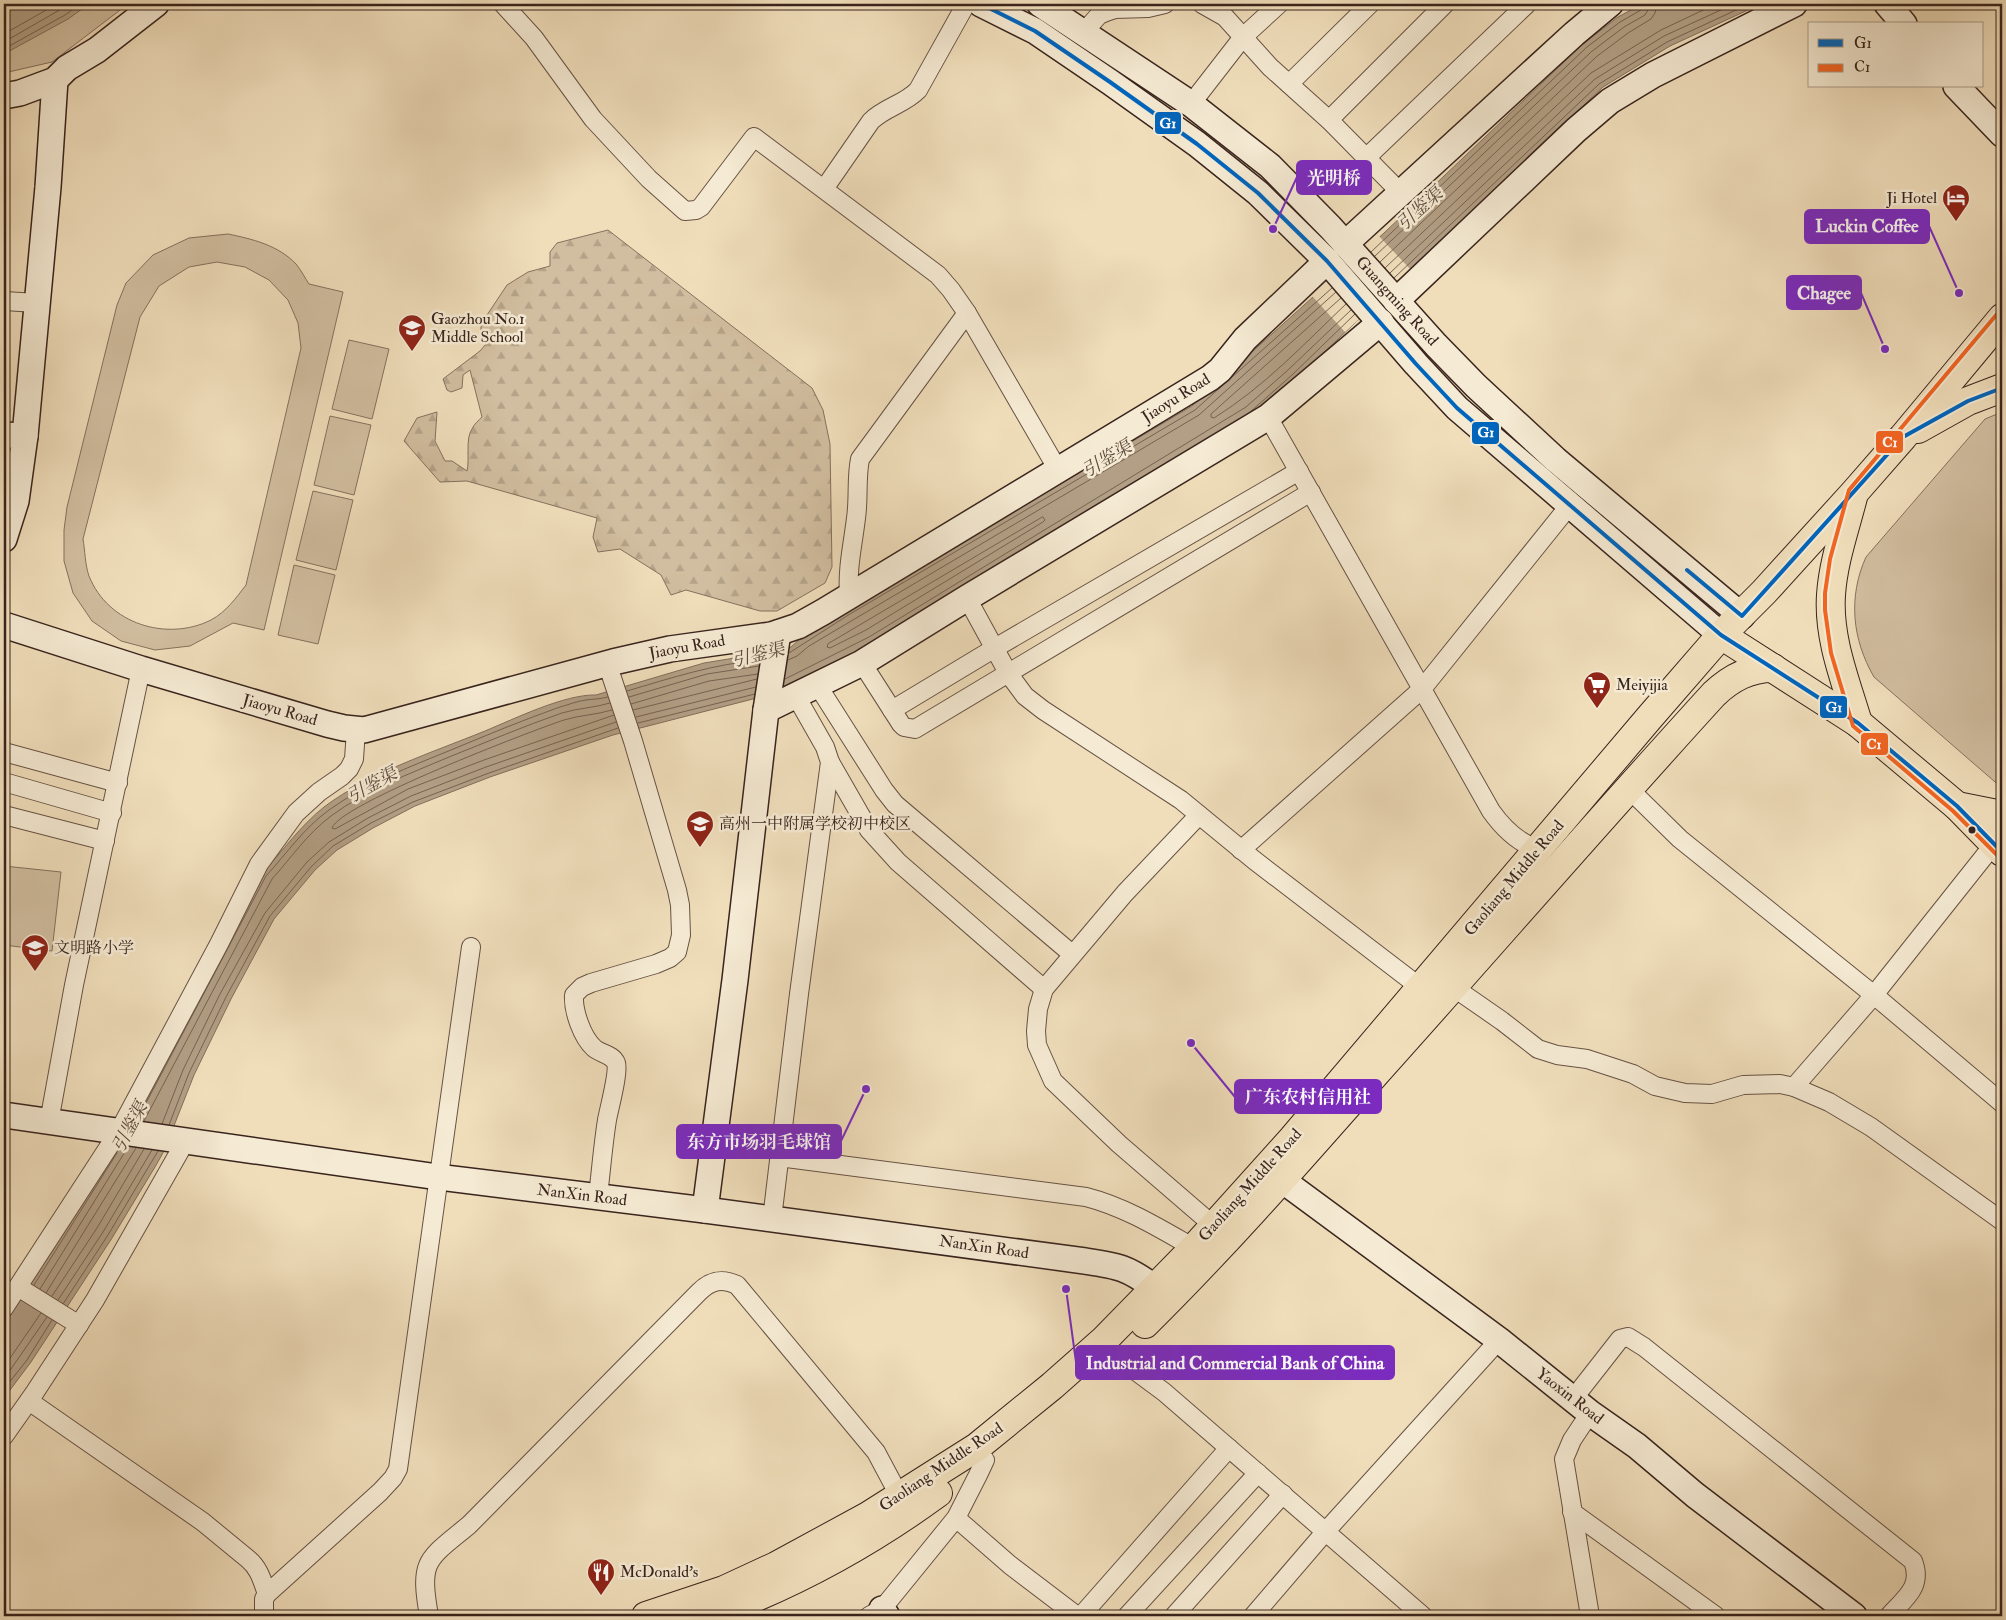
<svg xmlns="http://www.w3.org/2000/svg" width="2006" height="1620" font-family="'IM FELL Double Pica','Noto Serif SC',serif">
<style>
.green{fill:#d1bea0;stroke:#85715e;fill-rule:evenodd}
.forest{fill:url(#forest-firs);stroke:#85715e}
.water{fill:#b29f85;stroke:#826e5b}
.pier{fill:#f0debb}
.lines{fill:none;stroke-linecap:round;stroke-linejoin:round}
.shore{stroke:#766251;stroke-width:1}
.street-casing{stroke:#675244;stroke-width:20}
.secondary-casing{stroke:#39241d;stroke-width:28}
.primary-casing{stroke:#39241d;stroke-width:30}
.street{stroke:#f5ead3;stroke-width:18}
.secondary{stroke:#f5ead3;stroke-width:25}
.primary{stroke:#f0debb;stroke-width:28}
.bus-1-casing{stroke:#f5ead3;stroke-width:8}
.bus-2-casing{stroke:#f5ead3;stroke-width:8}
.bus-1{stroke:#0065bd;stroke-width:4}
.bus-2{stroke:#f26522;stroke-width:4}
.bus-dot{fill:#39241d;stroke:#f5ead3;stroke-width:2}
.labels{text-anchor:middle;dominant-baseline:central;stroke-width:5;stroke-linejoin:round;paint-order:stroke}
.poi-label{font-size:16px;fill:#39241d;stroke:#f5ead3;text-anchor:start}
.street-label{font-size:16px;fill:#39241d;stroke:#f5ead3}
.water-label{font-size:18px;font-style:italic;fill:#5d493c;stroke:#f5ead3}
.leader{fill:none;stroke:#7b2cbf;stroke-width:2}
.callout-dot{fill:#7b2cbf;stroke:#f5ead3;stroke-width:2}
.callout{fill:#7b2cbf;stroke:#7b2cbf;stroke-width:2}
.callout-label{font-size:18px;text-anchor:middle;font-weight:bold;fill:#fff}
.line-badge{stroke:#f5ead3;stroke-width:2}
.badge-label{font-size:14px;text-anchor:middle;font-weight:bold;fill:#fff}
</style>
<defs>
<pattern id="forest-firs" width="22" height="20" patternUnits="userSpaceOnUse" patternTransform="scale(1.25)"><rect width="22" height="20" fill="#d1bea0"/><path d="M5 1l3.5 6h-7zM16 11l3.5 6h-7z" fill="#b4a389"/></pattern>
</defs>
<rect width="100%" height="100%" fill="#f0debb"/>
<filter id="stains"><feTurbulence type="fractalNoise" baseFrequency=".004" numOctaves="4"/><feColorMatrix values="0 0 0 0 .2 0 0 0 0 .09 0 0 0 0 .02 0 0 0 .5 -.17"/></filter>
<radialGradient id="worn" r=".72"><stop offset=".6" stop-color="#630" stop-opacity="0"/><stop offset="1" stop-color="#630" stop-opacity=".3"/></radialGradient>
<!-- green -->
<g class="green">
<polygon points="4,4 128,4 52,62 4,73"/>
<path d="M 228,234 C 252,239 278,245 296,264 C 301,270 305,278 309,284 L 343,292 L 264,630 L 233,623 L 190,646 L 155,650 L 121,641 L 92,621 L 73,593 L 64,561 L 64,530 L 67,507 L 117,305 L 126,283 L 153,255 L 189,238 ZM 217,262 L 245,267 L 269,280 L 288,300 L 298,323 L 301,348 L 246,585 C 236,598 226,612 211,620 C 167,642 108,624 89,576 C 85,565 85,550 83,539 L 140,317 L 159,286 L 189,267 Z"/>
<polygon points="349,340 389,349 372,419 332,409"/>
<path d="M 2002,412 L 2002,788 L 1874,677 C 1852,639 1848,597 1866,557 L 1985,419 Z"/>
<polygon points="330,416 371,425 354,495 314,485"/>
<polygon points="313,491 353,500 336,570 296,560"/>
<polygon points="294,565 335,575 318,644 278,635"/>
<polygon points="4,866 61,872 52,951 4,945"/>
</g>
<!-- forest -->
<path class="forest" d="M 608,230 L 812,388 L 823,410 L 830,444 L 832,567 L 825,583 L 777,611 L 760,611 L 686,590 L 671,595 L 661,575 L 620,549 L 598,552 L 593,537 L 597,518 L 467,481 L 440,482 L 404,441 L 417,418 L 437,412 L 435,441 L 445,461 L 452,461 L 467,471 C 470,459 465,439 472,429 C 474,424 479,420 482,417 L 470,370 L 463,375 L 462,388 L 451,392 L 447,390 L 443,379 L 480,351 L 486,344 L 481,335 L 481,324 L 507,285 L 528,272 L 550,266 L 550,252 L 557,243 Z"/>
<!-- water -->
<g class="water">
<polygon points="4,4 89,4 68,19 4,54"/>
<path d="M 1642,4 L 1761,4 L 1670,46 L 1603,87 L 1296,379 L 1253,416 L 875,646 L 784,691 L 613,735 L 490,777 L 415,806 L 373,828 L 337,850 L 315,870 L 274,919 L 231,999 L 194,1075 L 164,1151 L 155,1167 L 112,1238 L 31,1362 L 4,1398 L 4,1326 L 69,1219 L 262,873 C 283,851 300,826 324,807 C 371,772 431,753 485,731 C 514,719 565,694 596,695 L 704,663 L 783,650 L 791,647 L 802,637 L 1192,406 L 1384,233 L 1583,44 L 1618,17 Z"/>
</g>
<!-- pier -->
<polygon class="pier" points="1378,235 1412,271 1345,332 1312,296"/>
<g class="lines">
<!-- shore -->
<g class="shore">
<polyline points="4,34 57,4"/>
<polyline points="4,42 70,4"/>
<polyline points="4,49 65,15 80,4"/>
<polyline points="1371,252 1587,47 1620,22 1641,10 1643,4"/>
<polyline points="1375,256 1591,52 1624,27 1645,15 1648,10 1649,4"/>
<polyline points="1380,262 1596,57 1628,33 1651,19 1655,13 1657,4"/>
<polyline points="1385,268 1591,73 1661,30 1716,4"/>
<polyline points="1390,273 1595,79 1664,36 1734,4"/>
<polyline points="1394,278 1599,84 1667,42 1749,4"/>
<path d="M 1341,298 L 1211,414 L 1211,417 L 1214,418 C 1264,387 1304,344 1346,304"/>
<polyline points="1231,378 1332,288"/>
<polyline points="1250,412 1292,375 1355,314"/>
<polygon points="1043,517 1045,520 1043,522 866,630 830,648 827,647 828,644"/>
<polyline points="789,653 850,614 1195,410 1223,385"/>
<polyline points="788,660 797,656 809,646 1199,415 1336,292"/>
<polyline points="785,679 869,637 1246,407 1288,370 1351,310"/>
<path d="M 627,691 C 671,678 714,664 760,660"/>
<polyline points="629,697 707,674 759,666"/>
<polyline points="631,704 709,681 758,674"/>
<path d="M 612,710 C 596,715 580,715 564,720 C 531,731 340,804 332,828 L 335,829 L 408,789 L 484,760 L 614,715"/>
<polyline points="633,710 757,679"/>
<polyline points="636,717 756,687"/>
<polyline points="638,723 755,694"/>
<path d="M 137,1120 L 266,876 C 287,853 304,828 329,810 C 365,784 409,767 451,750 C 487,735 523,720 560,707 C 568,705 577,701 586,700 C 594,699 600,699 608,697"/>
<path d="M 144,1121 L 272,879 C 291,858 307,834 331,816 C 366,790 409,774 449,757 C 487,742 524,726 562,713 C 578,708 594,708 610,703"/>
<polyline points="162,1124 183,1070 220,994 265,913 307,862 329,842 368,818 411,796 486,767 616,722"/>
<polyline points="169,1125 189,1073 226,997 270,916 311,867 333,846 371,823 413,802 489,773 618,728"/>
<polyline points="34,1285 117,1153"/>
<polyline points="40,1289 128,1147"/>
<polyline points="46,1293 136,1148"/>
<polyline points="52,1296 97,1228 144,1149"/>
<polyline points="58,1300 103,1232 152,1150"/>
<polyline points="63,1304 108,1235 158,1151"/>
<polyline points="4,1367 41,1313"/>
<polyline points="4,1379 47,1317"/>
<polyline points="4,1389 27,1360 52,1320"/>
</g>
<!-- street casing -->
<g class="street-casing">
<g id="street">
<polyline points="503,4 534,38 593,119 649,179 685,211 696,210 701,207 754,137 938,275 951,290 967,313 1058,470"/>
<polyline points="1202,4 1225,17 1270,67 1329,120 1401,193"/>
<polyline points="1084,32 1099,15 1106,12 1115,9 1148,8 1165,4"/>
<polyline points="1289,84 1370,4"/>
<polyline points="1191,104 1243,37 1279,4"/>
<polyline points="1329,120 1445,4"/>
<polyline points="1366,158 1527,4"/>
<path d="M 824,189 L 871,121 C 885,107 905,104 918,90 L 966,4"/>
<polyline points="4,301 37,303"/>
<path d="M 1268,417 L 1491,811 C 1503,828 1517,842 1537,849"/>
<path d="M 849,595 C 847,568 853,544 856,518 C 859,498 856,479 860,459 L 967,313"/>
<polyline points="967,598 1008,673 1025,696 1043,710 1181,800 1254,860 1421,988"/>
<polyline points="862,663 901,724 904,727 915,729 1311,492"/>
<polyline points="818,686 884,790 895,804 1072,954"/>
<polyline points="892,710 995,648 1299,471"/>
<polyline points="4,752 118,783"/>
<polyline points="830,762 869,830 898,862 1044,989"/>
<polyline points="4,782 112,813"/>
<polyline points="1628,788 1680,839 1874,995 2002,1103"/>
<polyline points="4,815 105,841"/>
<polyline points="1199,815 1125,893 1044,989 1038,1009 1036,1031 1037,1045 1053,1081 1119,1144 1214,1226"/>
<polyline points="1241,850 1422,689 1569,506"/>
<polyline points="1453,987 1502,1021 1538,1049 1557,1055 1587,1059 1633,1074 1655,1086 1685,1093 1712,1094 1743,1085 1780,1084 1794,1087 1829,1102 1871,1127 2002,1221"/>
<polyline points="1794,1087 1874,995 1994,844"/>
<polyline points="49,1122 74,985 141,669"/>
<path d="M 779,1157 L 1086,1197 C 1125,1207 1159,1228 1194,1248"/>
<path d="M 598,1196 C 601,1171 603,1145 607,1120 C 609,1109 619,1072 616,1063 C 612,1054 601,1054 594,1048 C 582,1037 573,1011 574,995 L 582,987 L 591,983 L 656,964 L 670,958 L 677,952 L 681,935 L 680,905 L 677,890 L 633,741 L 607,663"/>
<polyline points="772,1219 799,994 830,762 825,747 796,696"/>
<polyline points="18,1287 79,1325"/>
<polyline points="4,1308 119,1131 219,944 259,864 296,813 319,792 342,776 349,769 354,759 356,730"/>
<polyline points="1114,1355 1164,1392 1423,1616"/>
<path d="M 1573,1399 L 1620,1339 L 1628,1337 L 1644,1347 L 1913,1561 C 1923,1587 1905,1598 1889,1616"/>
<path d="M 29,1401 L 203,1522 L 248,1559 C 259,1568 262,1580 267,1594"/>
<polyline points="1590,1413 1572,1440 1564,1459 1590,1616"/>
<polyline points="4,1436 35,1392 95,1300 185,1142"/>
<polyline points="1572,1512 1716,1616"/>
<polyline points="956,1518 1010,1565 1077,1616"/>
<polyline points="264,1616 264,1599 267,1594 380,1492 393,1478 398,1469 471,947"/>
<path d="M 429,1616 C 419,1559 427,1560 469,1525 L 699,1292 C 711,1280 722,1278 737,1285 L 876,1452 L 900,1497"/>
<polyline points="869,1616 882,1609 956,1518 978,1475 985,1460"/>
<polyline points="1081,1616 1229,1448"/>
<polyline points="1127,1616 1258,1473"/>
<polyline points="1174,1616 1283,1494"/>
<polyline points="1253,1616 1326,1531 1499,1340"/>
</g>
</g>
<!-- secondary casing -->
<g class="secondary-casing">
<g id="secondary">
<polyline points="981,4 1035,31 1110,82 1197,144 1258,193 1327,261 1416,364 1457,408 1721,635"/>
<polyline points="1040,4 1191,104 1270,166 1330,227 1436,345 1476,386 1556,460 1742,616"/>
<polyline points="1887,4 1904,24"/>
<polyline points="1956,86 2002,134"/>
<polyline points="4,96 20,93 55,80 67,68 97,50 156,4"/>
<polyline points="1345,244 1574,34 1610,4"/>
<polyline points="1396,301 1576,130 1610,101 1653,75 1794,4"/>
<polyline points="4,435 25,436 16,501 4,539"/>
<polyline points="25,436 48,187 55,80"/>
<polyline points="4,625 141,669 327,724 344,728 364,730 613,662 670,649 771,635 798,626 823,612 1210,378 1220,370 1245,339 1327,261"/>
<polyline points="766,710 862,663 967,598 1268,417 1381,322"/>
<path d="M 4,1115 L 438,1177 L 705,1210 L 1085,1261 C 1118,1266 1127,1267 1155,1288"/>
<polyline points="1282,1180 1499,1340 1590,1413 1637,1446 1695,1495 1854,1616"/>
<polyline points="705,1210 735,980 766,710 778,633"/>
<polyline points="882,1609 887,1616"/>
</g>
</g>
<!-- primary casing -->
<g class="primary-casing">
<g id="primary">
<polyline points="1918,429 1968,401 2002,388"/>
<path d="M 1853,497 C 1845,529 1833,562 1831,595 C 1828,639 1846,682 1858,723"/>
<polyline points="1721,635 1858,723 1957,806 2002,852"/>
<polyline points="1957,806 2002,815"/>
<path d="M 1145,1324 C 1226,1244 1301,1158 1376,1073 C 1489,947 1600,819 1714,694 C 1731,678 1749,668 1773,668"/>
<polyline points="646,1616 724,1590 776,1566 868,1516 977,1447 1052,1386 1104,1340 1194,1248 1293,1138 1649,718 1721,635 1764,592 1854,493 1903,437 2002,318"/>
<path d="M 708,1616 C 789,1587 868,1544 938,1493"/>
</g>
</g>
<!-- street -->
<use href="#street" class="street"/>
<!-- secondary -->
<use href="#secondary" class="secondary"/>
<!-- primary -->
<use href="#primary" class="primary"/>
<!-- bus-1 casing -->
<g class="bus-1-casing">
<g id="bus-1">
<polyline points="981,4 1035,31 1110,82 1197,144 1258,193 1327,261 1416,364 1457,408 1721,635 1858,723 1957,806 2002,852"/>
<polyline points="1687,570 1742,616 1903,437 1968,401 2002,388"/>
</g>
</g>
<!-- bus-2 casing -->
<g class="bus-2-casing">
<polyline id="bus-2" points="1997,314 1849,490 1830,559 1825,593 1825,610 1831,653 1853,726 1953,811 1998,856"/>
</g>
<!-- bus-1 -->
<use href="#bus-1" class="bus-1"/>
<!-- bus-2 -->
<use href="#bus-2" class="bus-2"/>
</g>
<!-- icons -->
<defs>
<g id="hotel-pin" transform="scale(1.4375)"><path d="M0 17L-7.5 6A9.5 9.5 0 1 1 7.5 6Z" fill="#8f2418" stroke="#f5ead3"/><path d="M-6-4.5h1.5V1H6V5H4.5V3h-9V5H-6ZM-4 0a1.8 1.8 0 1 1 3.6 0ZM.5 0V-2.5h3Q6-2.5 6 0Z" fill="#fff"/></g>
<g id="school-pin" transform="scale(1.4375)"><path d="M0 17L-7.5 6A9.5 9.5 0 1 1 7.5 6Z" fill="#8f2418" stroke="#f5ead3"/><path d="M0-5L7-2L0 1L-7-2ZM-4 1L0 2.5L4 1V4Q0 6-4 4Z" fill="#fff"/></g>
<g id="supermarket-pin" transform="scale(1.4375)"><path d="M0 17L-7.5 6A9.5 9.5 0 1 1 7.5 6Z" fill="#8f2418" stroke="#f5ead3"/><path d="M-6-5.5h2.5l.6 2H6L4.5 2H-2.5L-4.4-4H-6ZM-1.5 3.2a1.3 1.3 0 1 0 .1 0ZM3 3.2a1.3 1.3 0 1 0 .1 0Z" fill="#fff"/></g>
<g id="restaurant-pin" transform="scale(1.4375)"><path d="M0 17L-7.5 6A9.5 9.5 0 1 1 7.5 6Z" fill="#8f2418" stroke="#f5ead3"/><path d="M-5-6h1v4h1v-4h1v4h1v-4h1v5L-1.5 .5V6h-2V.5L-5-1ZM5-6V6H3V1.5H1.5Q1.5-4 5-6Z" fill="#fff"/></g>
</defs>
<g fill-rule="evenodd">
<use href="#hotel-pin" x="1956" y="198"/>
<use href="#school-pin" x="412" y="328"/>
<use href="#supermarket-pin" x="1597" y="685"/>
<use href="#school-pin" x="700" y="824"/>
<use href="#school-pin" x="35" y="948"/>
<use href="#restaurant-pin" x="601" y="1572"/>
</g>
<!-- markers -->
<circle class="bus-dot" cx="1972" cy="830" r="4.5"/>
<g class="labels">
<!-- poi labels -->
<g class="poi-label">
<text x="1937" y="198" text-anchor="end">Ji Hotel</text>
<text x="431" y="319">Gaozhou No.1<tspan x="431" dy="18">Middle School</tspan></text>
<text x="1616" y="685">Meiyijia</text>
<text x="719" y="824">高州一中附属学校初中校区</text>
<text x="54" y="948">文明路小学</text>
<text x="620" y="1572">McDonald's</text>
</g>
<!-- street labels -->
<g class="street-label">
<text transform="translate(1397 301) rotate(48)">Guangming Road</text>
<text transform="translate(1176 398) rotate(-32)">Jiaoyu Road</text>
<text transform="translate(687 647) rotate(-10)">Jiaoyu Road</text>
<text transform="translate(280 710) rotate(16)">Jiaoyu Road</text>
<text transform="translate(1514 878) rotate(-50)">Gaoliang Middle Road</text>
<text transform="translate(1250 1185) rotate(-48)">Gaoliang Middle Road</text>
<text transform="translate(582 1195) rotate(7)">NanXin Road</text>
<text transform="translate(984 1247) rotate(8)">NanXin Road</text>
<text transform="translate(1570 1396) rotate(38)">Yaoxin Road</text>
<text transform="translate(941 1467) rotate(-34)">Gaoliang Middle Road</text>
</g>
<!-- water labels -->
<g class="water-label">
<text transform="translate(1420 209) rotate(-42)">引鉴渠</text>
<text transform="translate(1107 459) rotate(-31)">引鉴渠</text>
<text transform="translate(758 655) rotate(-14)">引鉴渠</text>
<text transform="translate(372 785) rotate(-29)">引鉴渠</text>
<text transform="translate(130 1127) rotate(-62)">引鉴渠</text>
</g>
</g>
<!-- callouts -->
<path class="leader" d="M1273 229L1297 177M1959 293L1929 226M1885 349L1861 293M1191 1043L1235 1097M866 1089L841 1141M1066 1289L1076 1362"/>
<g class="callout-dot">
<circle cx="1273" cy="229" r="5"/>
<circle cx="1959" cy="293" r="5"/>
<circle cx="1885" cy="349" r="5"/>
<circle cx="1191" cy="1043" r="5"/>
<circle cx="866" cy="1089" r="5"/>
<circle cx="1066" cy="1289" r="5"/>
</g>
<g class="callout">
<rect x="1297" y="161" width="74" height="33" rx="5"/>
<rect x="1805" y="210" width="124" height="33" rx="5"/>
<rect x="1787" y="276" width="74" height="33" rx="5"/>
<rect x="1235" y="1080" width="146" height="33" rx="5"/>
<rect x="677" y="1125" width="164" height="33" rx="5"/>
<rect x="1076" y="1346" width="318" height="33" rx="5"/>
</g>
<g class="callout-label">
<text x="1334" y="184">光明桥</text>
<text x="1867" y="232">Luckin Coffee</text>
<text x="1824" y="299">Chagee</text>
<text x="1308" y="1103">广东农村信用社</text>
<text x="759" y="1148">东方市场羽毛球馆</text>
<text x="1235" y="1369">Industrial and Commercial Bank of China</text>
</g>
<g class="line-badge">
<rect x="1154" y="111" width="28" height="24" rx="5" fill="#0065bd"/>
<rect x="1471" y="421" width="29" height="24" rx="5" fill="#0065bd"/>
<rect x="1875" y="430" width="29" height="24" rx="5" fill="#f26522"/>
<rect x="1819" y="695" width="29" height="24" rx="5" fill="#0065bd"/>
<rect x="1860" y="732" width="29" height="24" rx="5" fill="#f26522"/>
</g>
<g class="badge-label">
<text x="1168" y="128">G1</text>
<text x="1486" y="437">G1</text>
<text x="1890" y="447">C1</text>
<text x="1834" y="712">G1</text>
<text x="1874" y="749">C1</text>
</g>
<!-- margin -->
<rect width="2006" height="1620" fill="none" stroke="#f0debb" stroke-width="20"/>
<rect x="5" y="5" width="1996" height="1610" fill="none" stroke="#39241d" stroke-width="2.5"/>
<rect x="10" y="10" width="1986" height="1600" fill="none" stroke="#39241d"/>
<!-- legend -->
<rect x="1808" y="22" width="175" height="65" fill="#f5ead3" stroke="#aa9b8a"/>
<rect x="1818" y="39" width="25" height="8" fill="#0065bd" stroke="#aa9b8a"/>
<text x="1854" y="48" font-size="15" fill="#39241d">G1</text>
<rect x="1818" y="64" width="25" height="8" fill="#f26522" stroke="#aa9b8a"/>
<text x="1854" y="72" font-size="15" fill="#39241d">C1</text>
<rect width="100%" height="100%" filter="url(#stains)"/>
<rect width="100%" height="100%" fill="url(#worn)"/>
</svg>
